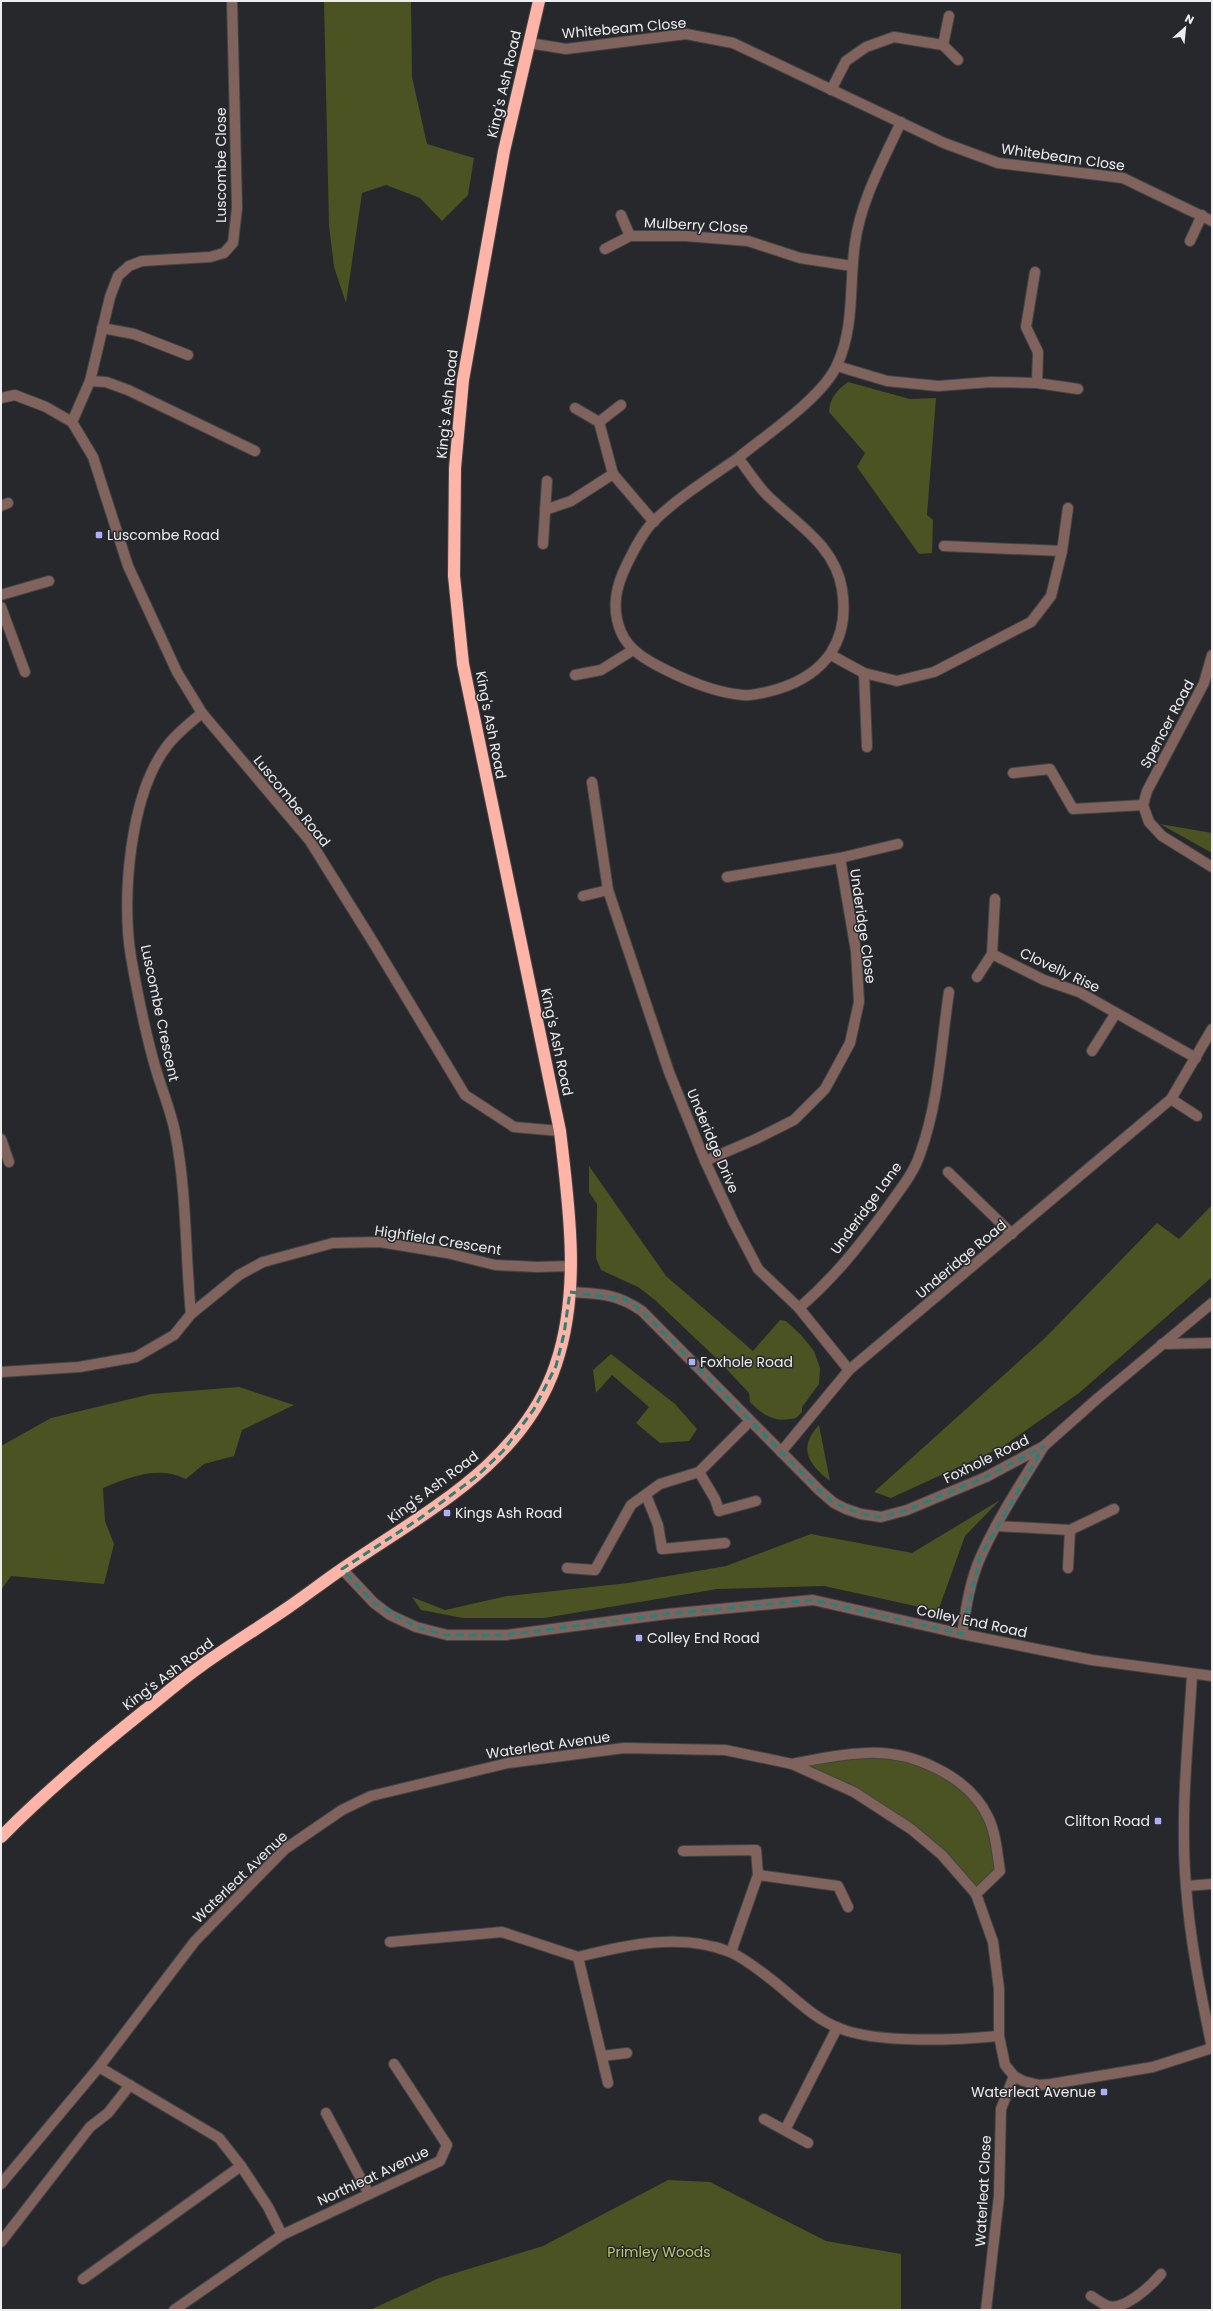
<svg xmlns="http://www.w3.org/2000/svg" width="1213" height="2311" viewBox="0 0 1213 2311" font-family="Poppins,sans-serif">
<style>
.green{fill:#4a5321}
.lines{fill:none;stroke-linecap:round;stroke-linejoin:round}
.minor-casing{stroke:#434446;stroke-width:12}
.highway-casing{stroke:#434446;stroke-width:14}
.minor{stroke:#81635e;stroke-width:10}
.highway{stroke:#feb4a7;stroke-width:12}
.marked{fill:none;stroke:#25827b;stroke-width:3;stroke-dasharray:8 5;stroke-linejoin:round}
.poi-dot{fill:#afaefa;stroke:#27282b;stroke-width:1.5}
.labels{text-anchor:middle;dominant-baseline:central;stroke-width:3;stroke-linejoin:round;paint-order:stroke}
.street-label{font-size:14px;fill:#ededef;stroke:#27282b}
.poi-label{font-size:14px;fill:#ededef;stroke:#27282b;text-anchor:start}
.park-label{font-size:14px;fill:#b8ca6e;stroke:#27282b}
</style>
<rect width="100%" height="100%" fill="#27282b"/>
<g class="green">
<path d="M 324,1 L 411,1 L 412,77 L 427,144 L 474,158 L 468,195 L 442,221 L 420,198 L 386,185 L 362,193 L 346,303 L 334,267 L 329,226 Z"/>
<path d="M 848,382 L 910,399 L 936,398 L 927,515 L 933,520 L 932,553 L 919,554 L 857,467 L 865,453 L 829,412 C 830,398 836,391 848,382 Z"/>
<path d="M 1160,824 L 1212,833 L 1212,853 Z"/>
<path d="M 589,1166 L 666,1276 L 753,1351 L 780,1320 L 786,1321 L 802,1336 L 814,1351 L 820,1368 L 819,1384 L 802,1407 L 802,1412 L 796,1418 C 775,1423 765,1417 750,1402 L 749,1393 L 717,1359 L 655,1300 L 638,1287 L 601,1270 L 596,1258 L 597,1204 L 589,1192 Z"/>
<path d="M 1212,1205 L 1212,1277 L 1079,1393 L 1002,1447 L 891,1498 L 874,1492 L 1046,1337 L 1157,1223 L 1179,1239 Z"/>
<path d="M 611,1354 L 675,1404 L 697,1429 L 689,1441 L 660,1443 L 636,1423 L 649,1407 L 612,1375 L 596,1393 L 593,1370 Z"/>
<path d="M 239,1387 L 294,1405 L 242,1430 L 234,1456 L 204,1464 L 186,1479 C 159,1465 129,1477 103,1488 L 105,1521 L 114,1544 L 104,1584 L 11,1576 L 1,1590 L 1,1446 L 51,1418 L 151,1394 Z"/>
<path d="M 819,1425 L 830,1481 C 809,1465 797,1448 819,1425 Z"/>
<path d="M 1000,1500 L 965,1536 L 938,1611 L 824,1586 L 717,1589 L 544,1618 L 463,1618 L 421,1610 L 412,1597 L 445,1610 L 507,1596 L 628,1583 L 726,1566 L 811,1534 L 912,1553 Z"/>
<path d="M 893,1754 L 952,1777 L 988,1817 L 1000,1871 L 976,1894 L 942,1855 L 854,1792 L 792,1764 Z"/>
<path d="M 668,2180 L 710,2182 L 826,2241 L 901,2254 L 901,2310 L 370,2310 L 439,2278 L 543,2246 Z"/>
</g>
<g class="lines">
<g class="minor-casing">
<g id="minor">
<path d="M 529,43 L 566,49 L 686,34 L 733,43 L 944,143 L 998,163 L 1123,178 L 1212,221"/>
<path d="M 943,45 L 949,16"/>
<path d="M 831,90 L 846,61 L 866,47 L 894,37 L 943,45 L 958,60"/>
<path d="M 621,215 L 630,236"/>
<path d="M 1190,241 L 1202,215"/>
<path d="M 605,249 L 630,236 L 686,236 L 748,241 L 800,258 L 852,266"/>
<path d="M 1035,272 L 1026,327 L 1038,352 L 1037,383"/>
<path d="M 102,328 L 134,334 L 188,355"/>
<path d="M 837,366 L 887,381 L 938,386 L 991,382 L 1037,383 L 1078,389"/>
<path d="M 90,381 L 106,382 L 128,390 L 255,451"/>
<path d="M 1,398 L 15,395 L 46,407 L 72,422"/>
<path d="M 575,408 L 599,422 L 613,474"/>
<path d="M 72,422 L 93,457 L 128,566 L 177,672 L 202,713 L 310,841 L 373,942 L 465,1095 L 514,1127 L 560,1131"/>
<path d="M 72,422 L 90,381 L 110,297 L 118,276 L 129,266 L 142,261 L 210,257 L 224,253 L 233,243 L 237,208 L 232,1"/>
<path d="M 599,422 L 621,405"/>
<path d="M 738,458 C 711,477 677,498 653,522 C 642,533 634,550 627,564 C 616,586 611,608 621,632 C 629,651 648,661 666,670 C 690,682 717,693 743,695 C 754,696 768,692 778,689 C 826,674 850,640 842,589 C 835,546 798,525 769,497 C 757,486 748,470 738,458 C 766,435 823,397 837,365 C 855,327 849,284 855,243 C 861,200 883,161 901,122"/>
<path d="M 1,506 L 8,503"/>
<path d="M 545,510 L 571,501 L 613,474 L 654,522"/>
<path d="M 543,544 L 547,481"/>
<path d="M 1062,551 L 1068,508"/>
<path d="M 1,595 L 49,581"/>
<path d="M 1,607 L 25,672"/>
<path d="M 831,655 L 864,673 L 897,681 L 934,672 L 1031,622 L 1051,596 L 1062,551 L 944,546"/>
<path d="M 864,673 L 867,747"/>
<path d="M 575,675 L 601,670 L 633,650"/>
<path d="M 1013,773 L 1050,769 L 1073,809 L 1143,805 L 1147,791 L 1204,683 L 1212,655"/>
<path d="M 592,782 L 608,890 L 669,1072 L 705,1161 L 733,1221 L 758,1269 L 799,1308 L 849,1370"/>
<path d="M 1143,805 L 1149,822 L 1162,836 L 1212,867"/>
<path d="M 840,858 L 898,844"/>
<path d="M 583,896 L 608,890"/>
<path d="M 992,954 L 995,899"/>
<path d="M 977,977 L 992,954 L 1044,980 L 1079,992 L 1196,1058"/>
<path d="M 1092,1051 L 1116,1013"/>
<path d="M 1171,1099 L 1197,1116"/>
<path d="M 1,1139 L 9,1162"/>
<path d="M 705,1161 L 756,1139 L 794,1120 L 825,1089 L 850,1043 L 859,1002 L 856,951 L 840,858 L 727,877"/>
<path d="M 948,1172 L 1012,1234"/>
<path d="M 570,1292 C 600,1294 616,1293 642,1311 L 820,1491 L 834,1503 L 846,1509 L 861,1514 L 881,1517 L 907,1510 L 986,1477 L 1044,1446 L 1098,1398 L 1212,1303"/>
<path d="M 799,1308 C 834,1278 860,1245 887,1208 C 899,1191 914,1173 920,1154 C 939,1102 941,1045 949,992"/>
<path d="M 191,1314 C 185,1253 187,1192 175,1132 C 170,1107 159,1083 153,1059 C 144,1026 137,991 131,957 C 121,898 130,794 167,746 C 177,733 190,723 202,713"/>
<path d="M 1162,1344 L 1212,1343"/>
<path d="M 1,1372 L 79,1367 L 136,1357 L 174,1335 L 191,1314 L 239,1275 L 263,1262 L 333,1243 L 380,1242 L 447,1253 L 495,1265 L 537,1267 L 570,1266"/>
<path d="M 781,1452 L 849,1370 L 1171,1099 L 1212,1029"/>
<path d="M 699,1472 L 715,1499 L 719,1511 L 756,1501"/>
<path d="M 646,1495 L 658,1525 L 662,1549 L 725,1543"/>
<path d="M 996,1526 L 1070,1530 L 1114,1509"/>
<path d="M 567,1568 L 595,1570 L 631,1505 L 660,1484 L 699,1472 L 750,1421"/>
<path d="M 1068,1568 L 1070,1530"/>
<path d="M 342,1569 L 374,1603 L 390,1615 L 416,1627 L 447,1635 L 506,1635 L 667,1614 L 813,1600 L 962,1634 L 1092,1660 L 1212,1676"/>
<path d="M 962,1634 C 966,1608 970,1580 981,1556 C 998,1518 1022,1482 1044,1446"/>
<path d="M 1192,1675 C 1188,1745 1180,1816 1186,1886 C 1190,1941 1201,1995 1212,2048"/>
<path d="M 792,1764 C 816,1759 842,1754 867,1753 C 912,1751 968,1775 988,1817 C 996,1833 997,1853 1000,1871 L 976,1894"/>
<path d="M 683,1851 L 756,1850 L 758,1875 L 731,1952"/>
<path d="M 758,1875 L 838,1886 L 848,1907"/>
<path d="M 1186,1886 L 1212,1884"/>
<path d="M 390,1942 L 502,1932 L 578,1957"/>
<path d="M 602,2056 L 627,2053"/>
<path d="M 99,2067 L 219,2138 L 241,2166 L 268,2207 L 282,2235"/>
<path d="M 608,2083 L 578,1957 C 626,1945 682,1932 730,1952 C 744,1958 756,1968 768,1977 C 791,1994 812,2018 839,2028 C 877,2044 957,2040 999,2036"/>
<path d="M 326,2113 L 369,2194"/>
<path d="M 764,2119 L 808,2143"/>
<path d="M 785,2130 L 837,2028"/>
<path d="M 1,2184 L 99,2067 L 195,1941 L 285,1849 L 342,1810 L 371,1796 L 508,1763 L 624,1748 L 725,1750 L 792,1764 L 854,1792 L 911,1829 L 942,1855 L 976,1894 L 993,1942 L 999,1989 L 999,2036 L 1005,2065 L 1014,2076 L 1023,2081 L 1039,2085 L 1051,2084 L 1153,2067 L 1212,2048"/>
<path d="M 1,2242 L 90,2127 L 108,2113 L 130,2085"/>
<path d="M 83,2279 L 241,2166"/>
<path d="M 1091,2296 C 1096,2299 1102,2304 1108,2306 C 1124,2311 1151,2286 1161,2274"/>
<path d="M 174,2310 L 282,2235 L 440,2161 L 447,2145 L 394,2064"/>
<path d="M 986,2310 L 999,2196 L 1001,2109 L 1014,2076"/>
</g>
</g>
<g class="highway-casing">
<path id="highway" d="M 1,1837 C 46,1791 94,1751 144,1711 C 163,1696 181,1680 201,1666 C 229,1646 258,1628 286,1609 C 305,1596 323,1582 342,1569 C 423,1513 523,1464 556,1364 C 581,1290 569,1207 560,1131 L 463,664 L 454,576 L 455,468 L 463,380 L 504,151 L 539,1"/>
</g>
<use href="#minor" class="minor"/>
<use href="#highway" class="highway"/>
</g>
<path class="marked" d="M 570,1292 L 625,1299 L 642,1311 L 820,1491 L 834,1503 L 861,1514 L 881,1517 L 907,1510 L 986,1477 L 1044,1446 L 980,1557 L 962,1634 L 813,1600 L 667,1614 L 506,1635 L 447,1635 L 416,1627 L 374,1603 L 342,1569 L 419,1519 L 477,1476 L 503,1451 L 534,1409 L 556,1366 L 564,1334 Z"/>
<g class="poi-dot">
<rect x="95" y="531" width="8" height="8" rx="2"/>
<rect x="688" y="1358" width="8" height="8" rx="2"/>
<rect x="443" y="1509" width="8" height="8" rx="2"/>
<rect x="635" y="1634" width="8" height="8" rx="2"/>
<rect x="1154" y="1817" width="8" height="8" rx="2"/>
<rect x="1100" y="2088" width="8" height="8" rx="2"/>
</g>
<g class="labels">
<g class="street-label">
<text transform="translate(624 28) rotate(-5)">Whitebeam Close</text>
<text transform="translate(504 84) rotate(-77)">King's Ash Road</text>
<text transform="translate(1063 157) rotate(8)">Whitebeam Close</text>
<text transform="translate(221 165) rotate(-90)">Luscombe Close</text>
<text transform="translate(696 225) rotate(3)">Mulberry Close</text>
<text transform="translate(447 404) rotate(-84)">King's Ash Road</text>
<text transform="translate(1167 724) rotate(-62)">Spencer Road</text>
<text transform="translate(491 725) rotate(79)">King's Ash Road</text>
<text transform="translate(292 801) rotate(51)">Luscombe Road</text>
<text transform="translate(863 926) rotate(82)">Underidge Close</text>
<text transform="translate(1060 970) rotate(25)">Clovelly Rise</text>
<text transform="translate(160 1013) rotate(78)">Luscombe Crescent</text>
<text transform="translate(557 1042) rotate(78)">King's Ash Road</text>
<text transform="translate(713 1141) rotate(67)">Underidge Drive</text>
<text transform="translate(866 1208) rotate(-54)">Underidge Lane</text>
<text transform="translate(438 1240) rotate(9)">Highfield Crescent</text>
<text transform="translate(961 1259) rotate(-40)">Underidge Road</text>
<text transform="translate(986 1459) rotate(-26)">Foxhole Road</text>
<text transform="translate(433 1487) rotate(-37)">King's Ash Road</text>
<text transform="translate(972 1621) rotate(12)">Colley End Road</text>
<text transform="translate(168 1674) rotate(-37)">King's Ash Road</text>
<text transform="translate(548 1745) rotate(-8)">Waterleat Avenue</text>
<text transform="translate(240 1877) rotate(-44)">Waterleat Avenue</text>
<text transform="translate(373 2176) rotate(-25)">Northleat Avenue</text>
<text transform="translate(983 2191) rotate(-87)">Waterleat Close</text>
</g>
<g class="poi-label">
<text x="107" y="535">Luscombe Road</text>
<text x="700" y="1362">Foxhole Road</text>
<text x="455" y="1513">Kings Ash Road</text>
<text x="647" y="1638">Colley End Road</text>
<text x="1150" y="1821" text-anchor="end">Clifton Road</text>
<text x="1096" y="2092" text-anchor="end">Waterleat Avenue</text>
</g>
<g class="park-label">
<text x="659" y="2252">Primley Woods</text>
</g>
</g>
<rect width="1213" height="2311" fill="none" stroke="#ededef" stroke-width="4"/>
<g transform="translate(1185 28) rotate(27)" stroke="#27282b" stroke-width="3" paint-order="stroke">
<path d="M0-3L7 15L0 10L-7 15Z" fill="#ededef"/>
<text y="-6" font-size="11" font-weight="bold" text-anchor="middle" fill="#ededef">N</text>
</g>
</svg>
